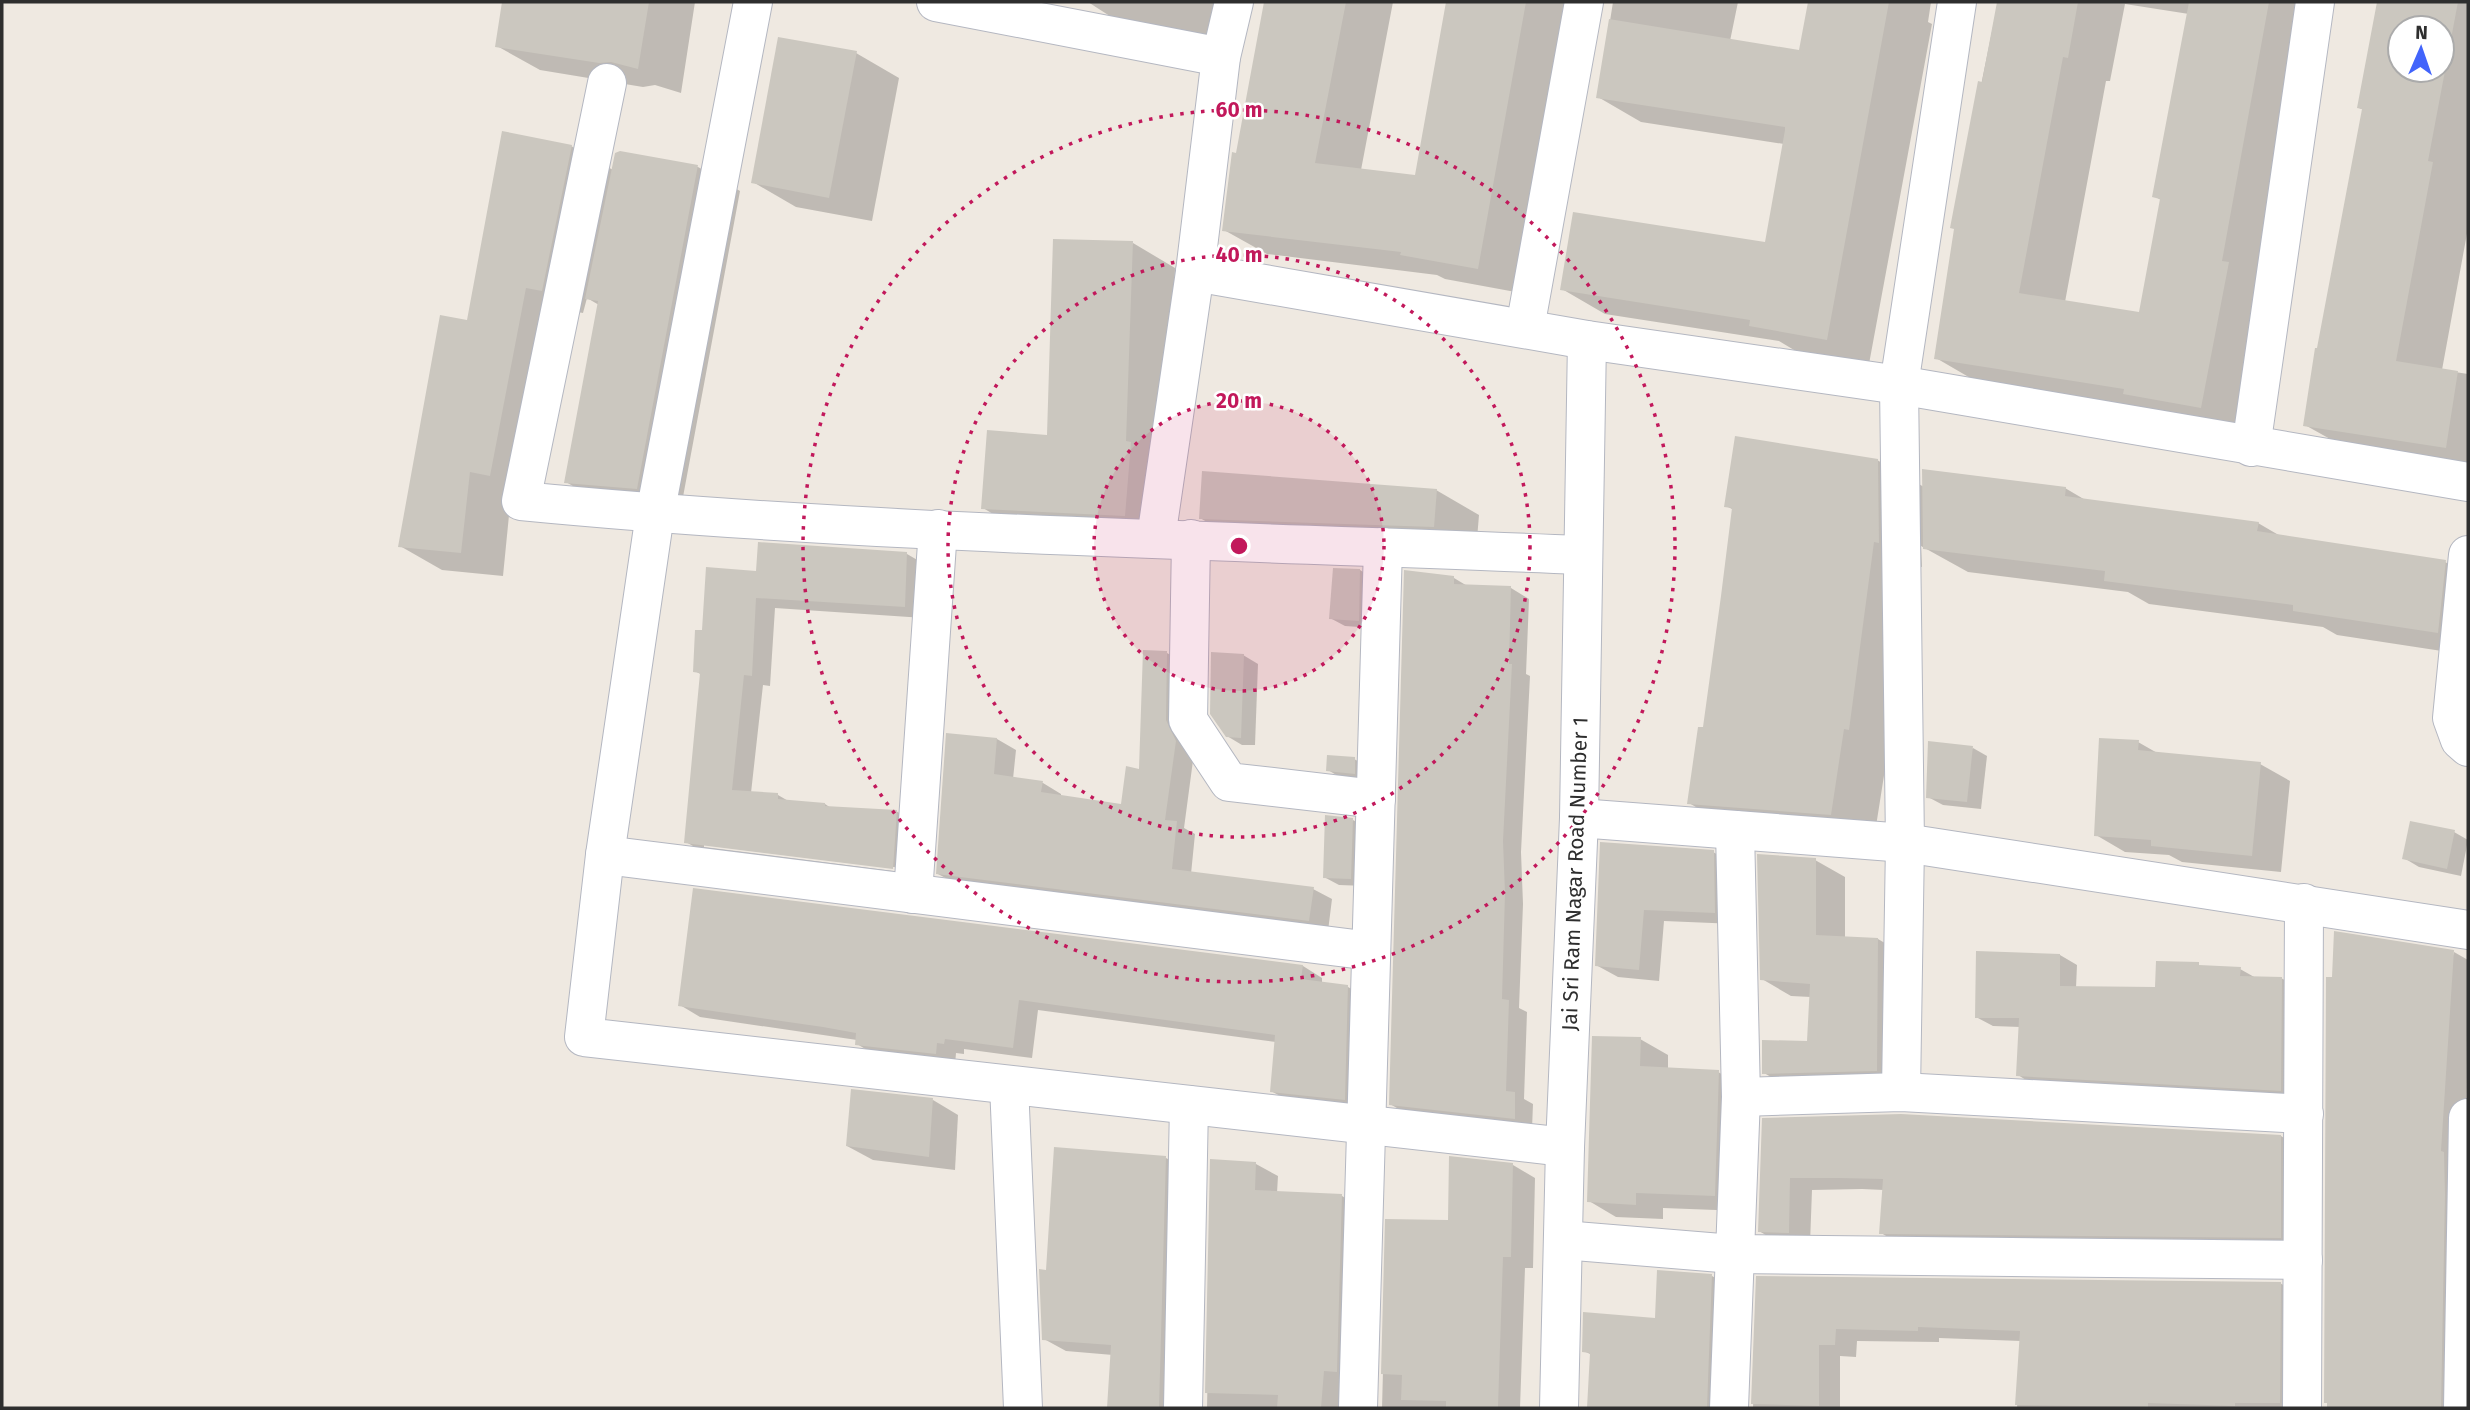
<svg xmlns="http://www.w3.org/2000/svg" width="2470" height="1410" viewBox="0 0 2470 1410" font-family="'Fira Sans',sans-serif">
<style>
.shadow{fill:#0003;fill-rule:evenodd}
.building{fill:#cbc7bf;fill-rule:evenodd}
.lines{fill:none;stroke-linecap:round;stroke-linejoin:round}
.street-casing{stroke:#b4b7c1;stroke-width:40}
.street{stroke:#fff;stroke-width:38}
.ring{fill:none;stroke:#c2185b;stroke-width:3.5;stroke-dasharray:3.5 7}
.labels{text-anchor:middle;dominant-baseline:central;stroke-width:5;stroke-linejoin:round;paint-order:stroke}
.street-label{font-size:21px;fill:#2e2e2e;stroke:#fff}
.centre{fill:#c2185b;stroke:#fff;stroke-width:3.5}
.ring-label{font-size:21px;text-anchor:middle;font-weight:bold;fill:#c2185b;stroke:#fff;stroke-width:5;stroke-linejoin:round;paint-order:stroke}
</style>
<rect width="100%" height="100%" fill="#efe9e1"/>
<g class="shadow">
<path d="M 504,2 L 695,2 L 681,93 L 655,85 L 643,87 L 540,70 L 497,46 Z"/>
<path d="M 1088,2 L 1214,2 L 1207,43 L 1130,29 Z"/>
<path d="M 1266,2 L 1393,2 L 1361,170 L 1417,177 L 1448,2 L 1573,2 L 1521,293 L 1445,279 L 1437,275 L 1267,254 L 1224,230 Z"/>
<path d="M 1613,2 L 1738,2 L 1730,41 L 1801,52 L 1810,2 L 1931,2 L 1928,22 L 1932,24 L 1869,364 L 1794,350 L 1779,341 L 1605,314 L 1562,289 L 1766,244 L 1784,144 L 1641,122 L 1598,97 Z"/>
<path d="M 1998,2 L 2315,2 L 2244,432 L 1979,383 L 1936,358 L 1956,229 L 1952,227 ZM 2125,4 L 2189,14 L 2154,196 L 2161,200 L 2140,314 L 2065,302 L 2106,81 L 2110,81 Z"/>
<path d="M 2379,2 L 2468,2 L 2468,228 L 2442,370 L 2468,374 L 2468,469 L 2348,449 L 2305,425 L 2364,110 L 2359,108 ZM 2400,28 L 2442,28 L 2442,70 L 2400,70 Z"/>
<path d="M 856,53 L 899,78 L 872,221 L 796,207 L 753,182 Z"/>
<path d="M 571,146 L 613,170 L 698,167 L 740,191 L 680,513 L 609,507 L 566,482 L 599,305 L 587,298 L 583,313 L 567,310 L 511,495 L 503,576 L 442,570 L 400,546 L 468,322 Z"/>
<path d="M 1133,243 L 1175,268 L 1168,540 L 1025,533 L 983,508 L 1049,437 Z"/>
<path d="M 1877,460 L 1924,487 L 2065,488 L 2087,501 L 2258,523 L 2282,537 L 2445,562 L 2468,575 L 2468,655 L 2337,635 L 2323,627 L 2149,604 L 2128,592 L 1968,572 L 1921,546 L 1922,567 L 1917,566 L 1874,839 L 1732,828 L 1689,803 L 1705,729 L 1734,510 L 1726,506 Z"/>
<path d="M 1436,490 L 1479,515 L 1476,551 L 1243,543 L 1200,518 Z"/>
<path d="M 907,554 L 926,565 L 924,618 L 775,608 L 770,686 L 763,685 L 751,793 L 778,795 L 790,802 L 825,804 L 831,808 L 896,811 L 916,823 L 912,879 L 705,853 L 686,842 L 702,675 L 695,671 L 703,632 L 758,573 ZM 704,844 L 902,868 L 901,872 L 704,847 Z"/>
<path d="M 1335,569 L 1360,570 L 1374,579 L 1373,628 L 1345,626 L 1330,618 Z"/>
<path d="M 1454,578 L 1469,587 L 1511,588 L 1529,599 L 1526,674 L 1530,676 L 1521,852 L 1523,904 L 1519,1008 L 1527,1012 L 1524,1099 L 1533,1104 L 1532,1129 L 1409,1115 L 1390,1104 Z"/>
<path d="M 1167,653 L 1186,664 L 1194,753 L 1184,828 L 1195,834 L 1191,874 L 1313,889 L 1332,899 L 1328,931 L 957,884 L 938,874 L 948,735 L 997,739 L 1016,750 L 1013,779 L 1043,783 L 1061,794 L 1061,797 L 1122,806 L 1141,771 Z"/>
<path d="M 1243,655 L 1258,664 L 1255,745 L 1242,745 L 1227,736 Z"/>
<path d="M 2138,742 L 2159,754 L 2260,764 L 2290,781 L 2281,872 L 2182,862 L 2169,855 L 2125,852 L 2096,835 Z"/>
<path d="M 1973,748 L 1987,756 L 1981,809 L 1943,805 L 1928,797 Z"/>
<path d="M 1354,759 L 1369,767 L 1369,782 L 1343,779 L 1328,770 Z"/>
<path d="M 1353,820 L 1367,828 L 1366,886 L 1339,885 L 1324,877 Z"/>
<path d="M 2454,832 L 2468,840 L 2461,876 L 2419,867 L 2404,858 Z"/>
<path d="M 1602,843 L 1713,852 L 1734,864 L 1736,924 L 1664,921 L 1659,981 L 1618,977 L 1596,965 Z"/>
<path d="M 1815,860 L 1845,877 L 1845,938 L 1878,939 L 1907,956 L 1906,1087 L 1794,1090 L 1764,1073 L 1809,1043 L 1811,997 L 1791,996 L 1762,979 Z"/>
<path d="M 2454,952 L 2468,960 L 2462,1408 L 2328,1408 Z"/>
<path d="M 2060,955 L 2077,965 L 2076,988 L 2157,989 L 2240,969 L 2256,978 L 2281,978 L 2298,988 L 2298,1099 L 2034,1085 L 2018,1075 L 2020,1027 L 1993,1026 L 1976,1017 Z"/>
<path d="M 1303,966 L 1322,978 L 1322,983 L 1348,987 L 1367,998 L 1364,1110 L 1291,1102 L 1271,1091 L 1276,1042 L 1038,1010 L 1032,1058 L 964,1049 L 964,1054 L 956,1053 L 955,1065 L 877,1056 L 857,1044 L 857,1040 L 700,1017 L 680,1005 Z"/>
<path d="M 1640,1039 L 1668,1055 L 1668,1069 L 1718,1072 L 1746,1088 L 1742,1211 L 1663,1208 L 1663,1219 L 1616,1217 L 1589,1201 Z"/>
<path d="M 933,1100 L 958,1115 L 955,1170 L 873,1160 L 847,1146 Z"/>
<path d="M 1764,1120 L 2281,1136 L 2302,1149 L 2302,1249 L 1902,1245 L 1881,1233 L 1884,1190 L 1862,1189 L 1812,1190 L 1810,1244 L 1781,1244 L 1759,1231 Z"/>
<path d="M 1166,1158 L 1188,1170 L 1183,1408 L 1110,1408 L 1113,1355 L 1066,1351 L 1044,1339 L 1048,1272 Z"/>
<path d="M 1212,1161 L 1256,1164 L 1278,1176 L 1277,1193 L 1342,1196 L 1364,1209 L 1358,1408 L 1207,1408 Z"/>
<path d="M 1513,1165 L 1535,1178 L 1533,1268 L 1525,1268 L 1520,1408 L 1382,1408 L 1387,1221 L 1450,1221 Z"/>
<path d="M 1712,1276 L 1733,1288 L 1728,1408 L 1589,1408 L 1592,1355 L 1584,1351 L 1657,1320 Z"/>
<path d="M 1758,1278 L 2280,1283 L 2301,1296 L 2301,1408 L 2017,1408 L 2021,1341 L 1939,1338 L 1939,1342 L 1857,1341 L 1856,1357 L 1840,1356 L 1840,1408 L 1753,1408 Z"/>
</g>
<g class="building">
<path d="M 502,2 L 649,2 L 638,69 L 611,62 L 599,63 L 495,47 Z"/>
<path d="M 1264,2 L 1346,2 L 1315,163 L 1415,175 L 1446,2 L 1526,2 L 1478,269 L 1400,255 L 1401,252 L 1222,231 L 1232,152 L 1236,153 Z"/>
<path d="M 1808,2 L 1889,2 L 1827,340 L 1749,326 L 1750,320 L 1560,290 L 1573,212 L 1765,242 L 1785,130 L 1785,127 L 1596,98 L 1609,19 L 1799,50 Z"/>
<path d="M 1997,2 L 2078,2 L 2068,58 L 2063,57 L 2019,293 L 2139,312 L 2160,199 L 2152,197 L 2189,2 L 2269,2 L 2222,261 L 2229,262 L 2201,408 L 2123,394 L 2124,389 L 1934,359 L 1954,229 L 1950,228 L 1978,81 L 1982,82 Z"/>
<path d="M 2377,2 L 2458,2 L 2428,161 L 2433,162 L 2396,361 L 2458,371 L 2446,448 L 2303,426 L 2315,348 L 2317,348 L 2362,109 L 2357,108 ZM 2400,28 L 2442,28 L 2442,70 L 2400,70 Z"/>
<path d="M 778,37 L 857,51 L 829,198 L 751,183 Z"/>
<path d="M 502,131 L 572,145 L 542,291 L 526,288 L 490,476 L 470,472 L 461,553 L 398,547 L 440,315 L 467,320 Z"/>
<path d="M 620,151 L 698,165 L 637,489 L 564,483 L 598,301 L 585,299 L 615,153 Z"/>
<path d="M 1053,239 L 1133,241 L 1126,441 L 1131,442 L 1125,516 L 981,509 L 987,430 L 1047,435 Z"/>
<path d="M 1735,436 L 1878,459 L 1879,543 L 1874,542 L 1849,730 L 1844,729 L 1831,815 L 1687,804 L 1698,727 L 1703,727 L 1721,596 L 1732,508 L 1724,507 Z"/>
<path d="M 1922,469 L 2066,487 L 2065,496 L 2259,522 L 2257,531 L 2446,560 L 2438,633 L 2293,611 L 2293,605 L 2104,581 L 2105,571 L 1923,549 Z"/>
<path d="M 1202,471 L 1437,489 L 1434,527 L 1199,519 Z"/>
<path d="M 758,542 L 907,552 L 905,607 L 756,598 L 752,676 L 744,675 L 732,790 L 778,793 L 778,799 L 825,803 L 825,806 L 897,810 L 893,869 L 684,843 L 700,673 L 693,672 L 695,630 L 702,630 L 706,567 L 756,571 Z"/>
<path d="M 1333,568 L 1360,569 L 1359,621 L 1329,619 Z"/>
<path d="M 1404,570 L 1454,576 L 1454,584 L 1511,586 L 1509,664 L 1512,664 L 1503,841 L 1505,893 L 1502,999 L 1509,1000 L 1506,1091 L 1515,1092 L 1515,1119 L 1389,1105 Z"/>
<path d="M 1143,650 L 1167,651 L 1166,720 L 1176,741 L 1165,820 L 1177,821 L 1172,869 L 1314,887 L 1309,921 L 936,874 L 946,733 L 997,738 L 994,774 L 1043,781 L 1041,792 L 1121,804 L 1126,766 L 1139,769 Z"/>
<path d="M 1211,652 L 1244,654 L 1241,738 L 1226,737 L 1210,714 Z"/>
<path d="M 2099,738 L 2139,740 L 2138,750 L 2261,762 L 2252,856 L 2151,846 L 2151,840 L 2094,836 Z"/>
<path d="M 1928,741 L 1973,746 L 1967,802 L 1926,798 Z"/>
<path d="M 1327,755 L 1355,757 L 1355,774 L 1326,771 Z"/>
<path d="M 1325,815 L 1353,818 L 1351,879 L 1323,878 Z"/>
<path d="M 2410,821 L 2455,830 L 2447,869 L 2402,859 Z"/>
<path d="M 1600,842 L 1714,850 L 1715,913 L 1644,910 L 1639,970 L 1595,966 Z"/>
<path d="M 1757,854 L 1816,858 L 1816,935 L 1878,938 L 1877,1071 L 1762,1074 L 1762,1040 L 1807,1041 L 1810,984 L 1760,980 Z"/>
<path d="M 693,888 L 1303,965 L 1301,979 L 1348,985 L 1345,1100 L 1270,1092 L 1275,1035 L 1019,1000 L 1013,1048 L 945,1039 L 944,1044 L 937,1043 L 936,1054 L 855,1045 L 856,1033 L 823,1027 L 678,1006 Z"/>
<path d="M 2334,931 L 2454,950 L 2441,1151 L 2444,1152 L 2445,1195 L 2441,1408 L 2327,1408 L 2327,1403 L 2324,1403 L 2326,977 L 2332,977 Z"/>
<path d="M 1976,951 L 2060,954 L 2060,986 L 2155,987 L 2156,961 L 2199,962 L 2199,965 L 2241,967 L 2240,976 L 2282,977 L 2281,1091 L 2016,1076 L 2019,1018 L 1975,1018 Z"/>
<path d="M 1592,1036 L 1641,1037 L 1640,1066 L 1719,1070 L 1715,1196 L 1636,1193 L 1636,1205 L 1587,1202 Z"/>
<path d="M 851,1089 L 933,1098 L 929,1157 L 846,1146 Z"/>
<path d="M 1901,1114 L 2281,1135 L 2281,1238 L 1879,1234 L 1883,1179 L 1839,1178 L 1790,1178 L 1789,1233 L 1758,1232 L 1762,1118 Z"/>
<path d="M 1054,1147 L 1166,1156 L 1159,1408 L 1107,1408 L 1111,1345 L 1042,1340 L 1039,1269 L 1046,1270 Z"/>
<path d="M 1449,1156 L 1513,1163 L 1511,1257 L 1503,1257 L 1498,1407 L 1446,1407 L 1446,1401 L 1401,1400 L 1402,1375 L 1381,1374 L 1385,1219 L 1448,1220 Z"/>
<path d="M 1210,1159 L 1256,1162 L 1255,1190 L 1342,1194 L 1337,1372 L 1324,1371 L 1321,1408 L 1277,1408 L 1278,1395 L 1205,1393 Z"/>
<path d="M 1657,1270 L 1712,1274 L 1707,1408 L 1587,1408 L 1590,1353 L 1582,1352 L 1583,1312 L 1655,1318 Z"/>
<path d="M 1756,1276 L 2281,1282 L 2280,1403 L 2235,1403 L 2235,1406 L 2148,1403 L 2148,1407 L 2015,1405 L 2020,1331 L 1918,1327 L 1918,1331 L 1836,1329 L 1835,1345 L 1819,1345 L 1819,1406 L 1751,1404 Z"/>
</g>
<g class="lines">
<g class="street-casing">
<g id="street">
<path d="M 753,2 L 655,514 L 605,855 L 584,1037 L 1565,1147"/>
<path d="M 936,2 L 1221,57"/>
<path d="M 607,83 L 521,501 C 873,535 1228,540 1581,555"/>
<path d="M 1195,272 L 1587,340 L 1899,385 L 2468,482"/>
<path d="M 1525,328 L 1584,2"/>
<path d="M 2251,447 L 2315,2"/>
<path d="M 1156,538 L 1195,272 L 1221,57 L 1234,2"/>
<path d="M 1191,539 L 1188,720 L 1229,782 L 1376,799"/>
<path d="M 2468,555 L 2452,718 L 2460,740 L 2468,747"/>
<path d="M 1579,818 L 1905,843 L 2468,930"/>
<path d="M 605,855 L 1371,951"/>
<path d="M 913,894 L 938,529"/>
<path d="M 1009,1085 L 1023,1408"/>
<path d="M 1901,1092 L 1905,843 L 1899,385 L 1957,2"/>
<path d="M 1741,1097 L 1901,1092 L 2304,1114"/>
<path d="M 1563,1240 L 1733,1254 L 2303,1260"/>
<path d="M 1183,1408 L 1189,1105"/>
<path d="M 1358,1408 L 1383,547"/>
<path d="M 1559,1408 L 1565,1147 L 1579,818 L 1587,340"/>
<path d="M 1729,1408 L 1741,1097 L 1735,830"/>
<path d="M 2302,1408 L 2304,903"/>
<path d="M 2463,1408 L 2468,1118"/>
</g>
</g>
<use href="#street" class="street"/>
</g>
<circle cx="1239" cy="546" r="145" fill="#c2185b" fill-opacity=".12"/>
<g class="ring">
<circle cx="1239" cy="546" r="145"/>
<circle cx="1239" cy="546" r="291"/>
<circle cx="1239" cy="546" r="436"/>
</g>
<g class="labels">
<g class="street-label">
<text transform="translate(1575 874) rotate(-88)">Jai Sri Ram Nagar Road Number 1</text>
</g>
</g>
<circle cx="1239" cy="546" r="10" class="centre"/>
<g class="ring-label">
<text x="1239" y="117">60 m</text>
<text x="1239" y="262">40 m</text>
<text x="1239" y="408">20 m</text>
</g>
<rect width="2470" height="1410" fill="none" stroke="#2e2e2e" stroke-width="7"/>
<g transform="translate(2421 49) rotate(2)"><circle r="33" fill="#ffffff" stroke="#ababab" stroke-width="2"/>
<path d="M0-5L12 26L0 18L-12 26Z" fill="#4264fb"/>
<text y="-10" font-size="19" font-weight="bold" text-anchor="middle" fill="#2e2e2e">N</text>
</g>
</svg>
